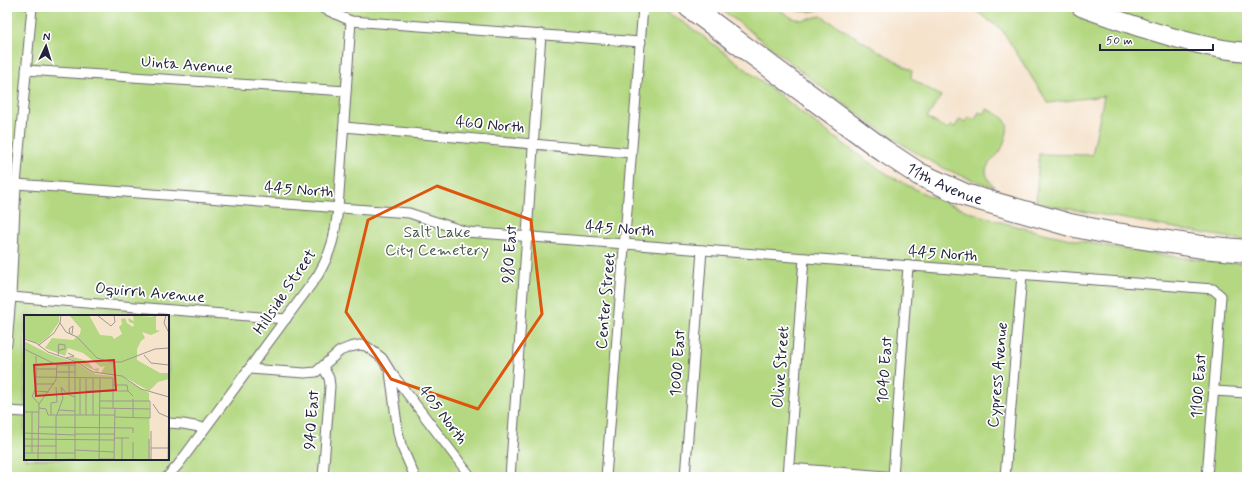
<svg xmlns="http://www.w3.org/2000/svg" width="1254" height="484" viewBox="0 0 1254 484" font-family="Mynerve,sans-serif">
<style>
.green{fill:#b4d881;stroke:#6b7d5e;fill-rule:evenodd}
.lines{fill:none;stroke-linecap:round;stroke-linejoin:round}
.lane-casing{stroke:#6c666e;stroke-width:11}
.street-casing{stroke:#6c666e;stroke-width:20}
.secondary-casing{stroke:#6c666e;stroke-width:24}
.lane{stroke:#fff;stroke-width:9}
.street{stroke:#fff;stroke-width:18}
.secondary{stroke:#fff;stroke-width:22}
.marked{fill:none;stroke:#de560e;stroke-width:3;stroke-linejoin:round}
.labels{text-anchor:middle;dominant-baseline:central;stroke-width:3.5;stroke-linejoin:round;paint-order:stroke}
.street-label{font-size:16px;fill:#22223b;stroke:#fff}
.park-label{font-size:16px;fill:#4e5950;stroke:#fff}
.inset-road{fill:none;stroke:#a19692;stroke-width:1}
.view{fill:#d62828;fill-opacity:0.15;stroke:#d62828;stroke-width:2}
.inset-edge{fill:none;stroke:#22223b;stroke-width:2}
</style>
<rect width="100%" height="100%" fill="#fff"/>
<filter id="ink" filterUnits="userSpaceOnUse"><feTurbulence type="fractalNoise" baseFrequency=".025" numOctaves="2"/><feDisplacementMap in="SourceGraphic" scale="8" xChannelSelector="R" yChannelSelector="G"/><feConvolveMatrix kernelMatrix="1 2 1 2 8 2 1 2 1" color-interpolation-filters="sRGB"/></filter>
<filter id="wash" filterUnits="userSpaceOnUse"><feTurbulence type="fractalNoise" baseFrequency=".012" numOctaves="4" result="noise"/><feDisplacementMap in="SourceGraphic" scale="16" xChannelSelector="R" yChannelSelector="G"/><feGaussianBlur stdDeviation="0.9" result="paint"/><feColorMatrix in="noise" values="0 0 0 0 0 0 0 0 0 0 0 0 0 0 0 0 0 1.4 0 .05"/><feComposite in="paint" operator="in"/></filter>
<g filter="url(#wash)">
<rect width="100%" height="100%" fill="#f5e3cc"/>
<g class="green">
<path d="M 7,7 L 657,7 C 686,22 712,43 738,63 C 781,96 823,130 867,161 C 941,212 1032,233 1119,248 C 1162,255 1204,262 1247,263 L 1247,477 L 7,477 ZM 25,316 L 168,316 L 168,459 L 25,459 Z"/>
<path d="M 718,7 L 775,7 L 792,18 L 803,20 L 821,16 L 912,71 L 911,77 L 912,79 L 941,96 L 927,118 L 947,129 L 951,125 L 955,127 L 960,119 L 965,122 L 969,117 L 975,120 L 979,112 L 984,114 L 987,109 C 1003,116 1012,121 1005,139 C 1004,143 1002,149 999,153 C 995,158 987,163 986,171 C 986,177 991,183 994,187 C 978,182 962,176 946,169 C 928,161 910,149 893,138 C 832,99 777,50 718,7 Z"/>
<path d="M 789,7 L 824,7 C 813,13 800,13 789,7 Z"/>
<path d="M 971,7 L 1247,7 L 1247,241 L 1036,203 L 1039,154 L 1092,155 L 1104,96 L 1048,103 L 1002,30 Z"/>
</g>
</g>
<g filter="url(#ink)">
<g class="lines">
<g class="lane-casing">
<g id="lane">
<path d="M 320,7 L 351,21 L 641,42"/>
<path d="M 26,70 L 346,91"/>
<path d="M 344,127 L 632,153"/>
<path d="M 16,184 L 409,213 L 467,232 L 1213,289 L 1221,296 L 1207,477"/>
<path d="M 11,297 L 286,319"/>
<path d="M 7,343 L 11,297 L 16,184 L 32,7"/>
<path d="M 323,367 L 329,378 L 330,386 L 323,477"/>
<path d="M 249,369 L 305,373 L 316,372 L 340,351 L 350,347 L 360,345 L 366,346 L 382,358 L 390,371 L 471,477"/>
<path d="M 390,372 L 398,432 L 401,445 L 415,477"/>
<path d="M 1214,391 L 1247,393"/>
<path d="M 7,411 L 25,412"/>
<path d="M 168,423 L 183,424 L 205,428"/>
<path d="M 789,468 L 897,477"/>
<path d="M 167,477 L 178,465 L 318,275 C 332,251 335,235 338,208 L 351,21"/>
<path d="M 510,477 L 541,34"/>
<path d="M 606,477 L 643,7"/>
<path d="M 685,477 L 702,250"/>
<path d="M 788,477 L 804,258"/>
<path d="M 893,477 L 908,266"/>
<path d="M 1005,477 L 1022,275"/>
</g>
</g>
<g class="street-casing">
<path id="street" d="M 1081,7 C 1101,15 1122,21 1142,28 C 1177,39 1211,49 1247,52"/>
</g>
<g class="secondary-casing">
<g id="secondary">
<path id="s1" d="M 690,7 L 884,151 L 919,174 L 965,195 L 1070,225 L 1110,233 L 1202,247 L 1247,251"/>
</g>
</g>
<use href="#lane" class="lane"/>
<use href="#street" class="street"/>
<use href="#secondary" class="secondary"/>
</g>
</g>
<path class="marked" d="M 437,186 L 531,220 L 542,314 L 478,409 L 391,379 L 346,312 L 368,220 Z"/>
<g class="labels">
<g class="street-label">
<text transform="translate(187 65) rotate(4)">Uinta Avenue</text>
<text transform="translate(490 125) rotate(5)">460 North</text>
<text stroke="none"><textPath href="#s1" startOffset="311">11th Avenue</textPath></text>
<text transform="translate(299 190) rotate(4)">445 North</text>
<text transform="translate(620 229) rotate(4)">445 North</text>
<text transform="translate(510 254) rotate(-86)">980 East</text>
<text transform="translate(943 254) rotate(4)">445 North</text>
<text transform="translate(285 292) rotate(-56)">Hillside Street</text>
<text transform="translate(150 293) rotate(5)">Oquirrh Avenue</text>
<text transform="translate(606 301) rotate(-85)">Center Street</text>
<text transform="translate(678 363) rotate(-86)">1000 East</text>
<text transform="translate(781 367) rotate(-86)">Olive Street</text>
<text transform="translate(885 370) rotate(-86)">1040 East</text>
<text transform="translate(998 375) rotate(-85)">Cypress Avenue</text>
<text transform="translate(1199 386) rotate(-86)">1100 East</text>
<text transform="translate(443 415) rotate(53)">405 North</text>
<text transform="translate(312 420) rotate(-86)">940 East</text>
</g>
<g class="park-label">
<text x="437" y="232">Salt Lake<tspan x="437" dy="18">City Cemetery</tspan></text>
</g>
</g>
<g transform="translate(24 315)">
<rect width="145" height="145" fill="#f5e3cc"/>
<path d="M 0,0 L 35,0 L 35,7 L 25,21 L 15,29 L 0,23 ZM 45,0 L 65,0 L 76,20 L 88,21 L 90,24 L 98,19 L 95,12 L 98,9 L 97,4 L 101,3 L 103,8 L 109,12 L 110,9 L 105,7 L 104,3 L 110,6 L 109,0 L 128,2 L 132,0 L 132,15 L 136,16 L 127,20 L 118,17 L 121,23 L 117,26 L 113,34 L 113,45 L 136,58 L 145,58 L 145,64 L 134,67 L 125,76 L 104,64 L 77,58 L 81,51 L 77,52 L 59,38 L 44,33 L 41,41 L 21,33 L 28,23 L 49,25 L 56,19 L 57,14 ZM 0,26 L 25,39 L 53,48 L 71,59 L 98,62 L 125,78 L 126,145 L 0,145 L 0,44 L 8,44 L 0,44 ZM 50,42 L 63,46 L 70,54 L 75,53 L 74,57 L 45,43 Z" fill="#b4d881"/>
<path class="inset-road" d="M 73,0 L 87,11 L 91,7 L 90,0M 142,0 L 140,8 L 145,18M 36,8 L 42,17 L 53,22 L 73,43 L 86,47 L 97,47 L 131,34 L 145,33M 46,19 L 45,14 L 49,11 L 48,19M 0,24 L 12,28 L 24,37 L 53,47 L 69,57 L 98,61 L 117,74 L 145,82M 15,30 L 30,18 L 36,8 L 37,0M 0,34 L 33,50 L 51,50M 34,36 L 35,29 L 41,30 L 41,34 L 35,35 L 34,40M 120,40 L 127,48 L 145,50M 12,41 L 12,73 L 8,81 L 15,89M 42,43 L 50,41 L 44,38M 12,54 L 33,54M 33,57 L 51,57M 12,62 L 89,63 L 89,93M 12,69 L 30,69M 89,70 L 103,70 L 104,76M 38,73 L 43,79 L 51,82M 11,76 L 25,77M 62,76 L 104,76 L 109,81M 45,80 L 45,50M 76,86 L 126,86 L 126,103 L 91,102M 15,89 L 32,65 L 33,50M 129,89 L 135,98 L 144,102M 15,93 L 22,94 L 24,100 L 91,100M 76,93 L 126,94M 35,95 L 51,96M 0,97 L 15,97M 27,100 L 27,88 L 33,87 L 32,72M 56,100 L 56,63M 62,100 L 62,63M 69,100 L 69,63M 109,102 L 109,84M 15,112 L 109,113 L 109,118M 127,116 L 127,145M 0,118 L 51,120M 51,119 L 90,119M 90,123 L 105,123M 98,123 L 98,145M 0,124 L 90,125M 109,127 L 109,145M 0,131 L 15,131M 15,131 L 32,131M 127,133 L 144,133M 51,135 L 90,137M 0,138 L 51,138M 8,138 L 8,97M 75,144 L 90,144 L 91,93M 14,145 L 15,89M 14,145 L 51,144M 32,145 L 32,102 L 39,83 L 37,72M 51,145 L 51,46M 75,145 L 76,63M 125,145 L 125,124M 144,145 L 145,72"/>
<path class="view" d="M 90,45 L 92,75 L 12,81 L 10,50 Z"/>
<rect width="145" height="145" class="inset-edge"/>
</g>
<rect width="1254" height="484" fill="none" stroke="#fff" stroke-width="24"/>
<g transform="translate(46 46) rotate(4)" stroke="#ffffff" stroke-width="3" paint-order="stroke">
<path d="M0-3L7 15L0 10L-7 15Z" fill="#22223b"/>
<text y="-6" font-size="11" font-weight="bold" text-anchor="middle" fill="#22223b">N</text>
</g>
<path d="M1100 44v6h113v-6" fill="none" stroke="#22223b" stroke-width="2"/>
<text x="1106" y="44" font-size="12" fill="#22223b" stroke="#ffffff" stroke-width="3" paint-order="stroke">50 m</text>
</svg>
